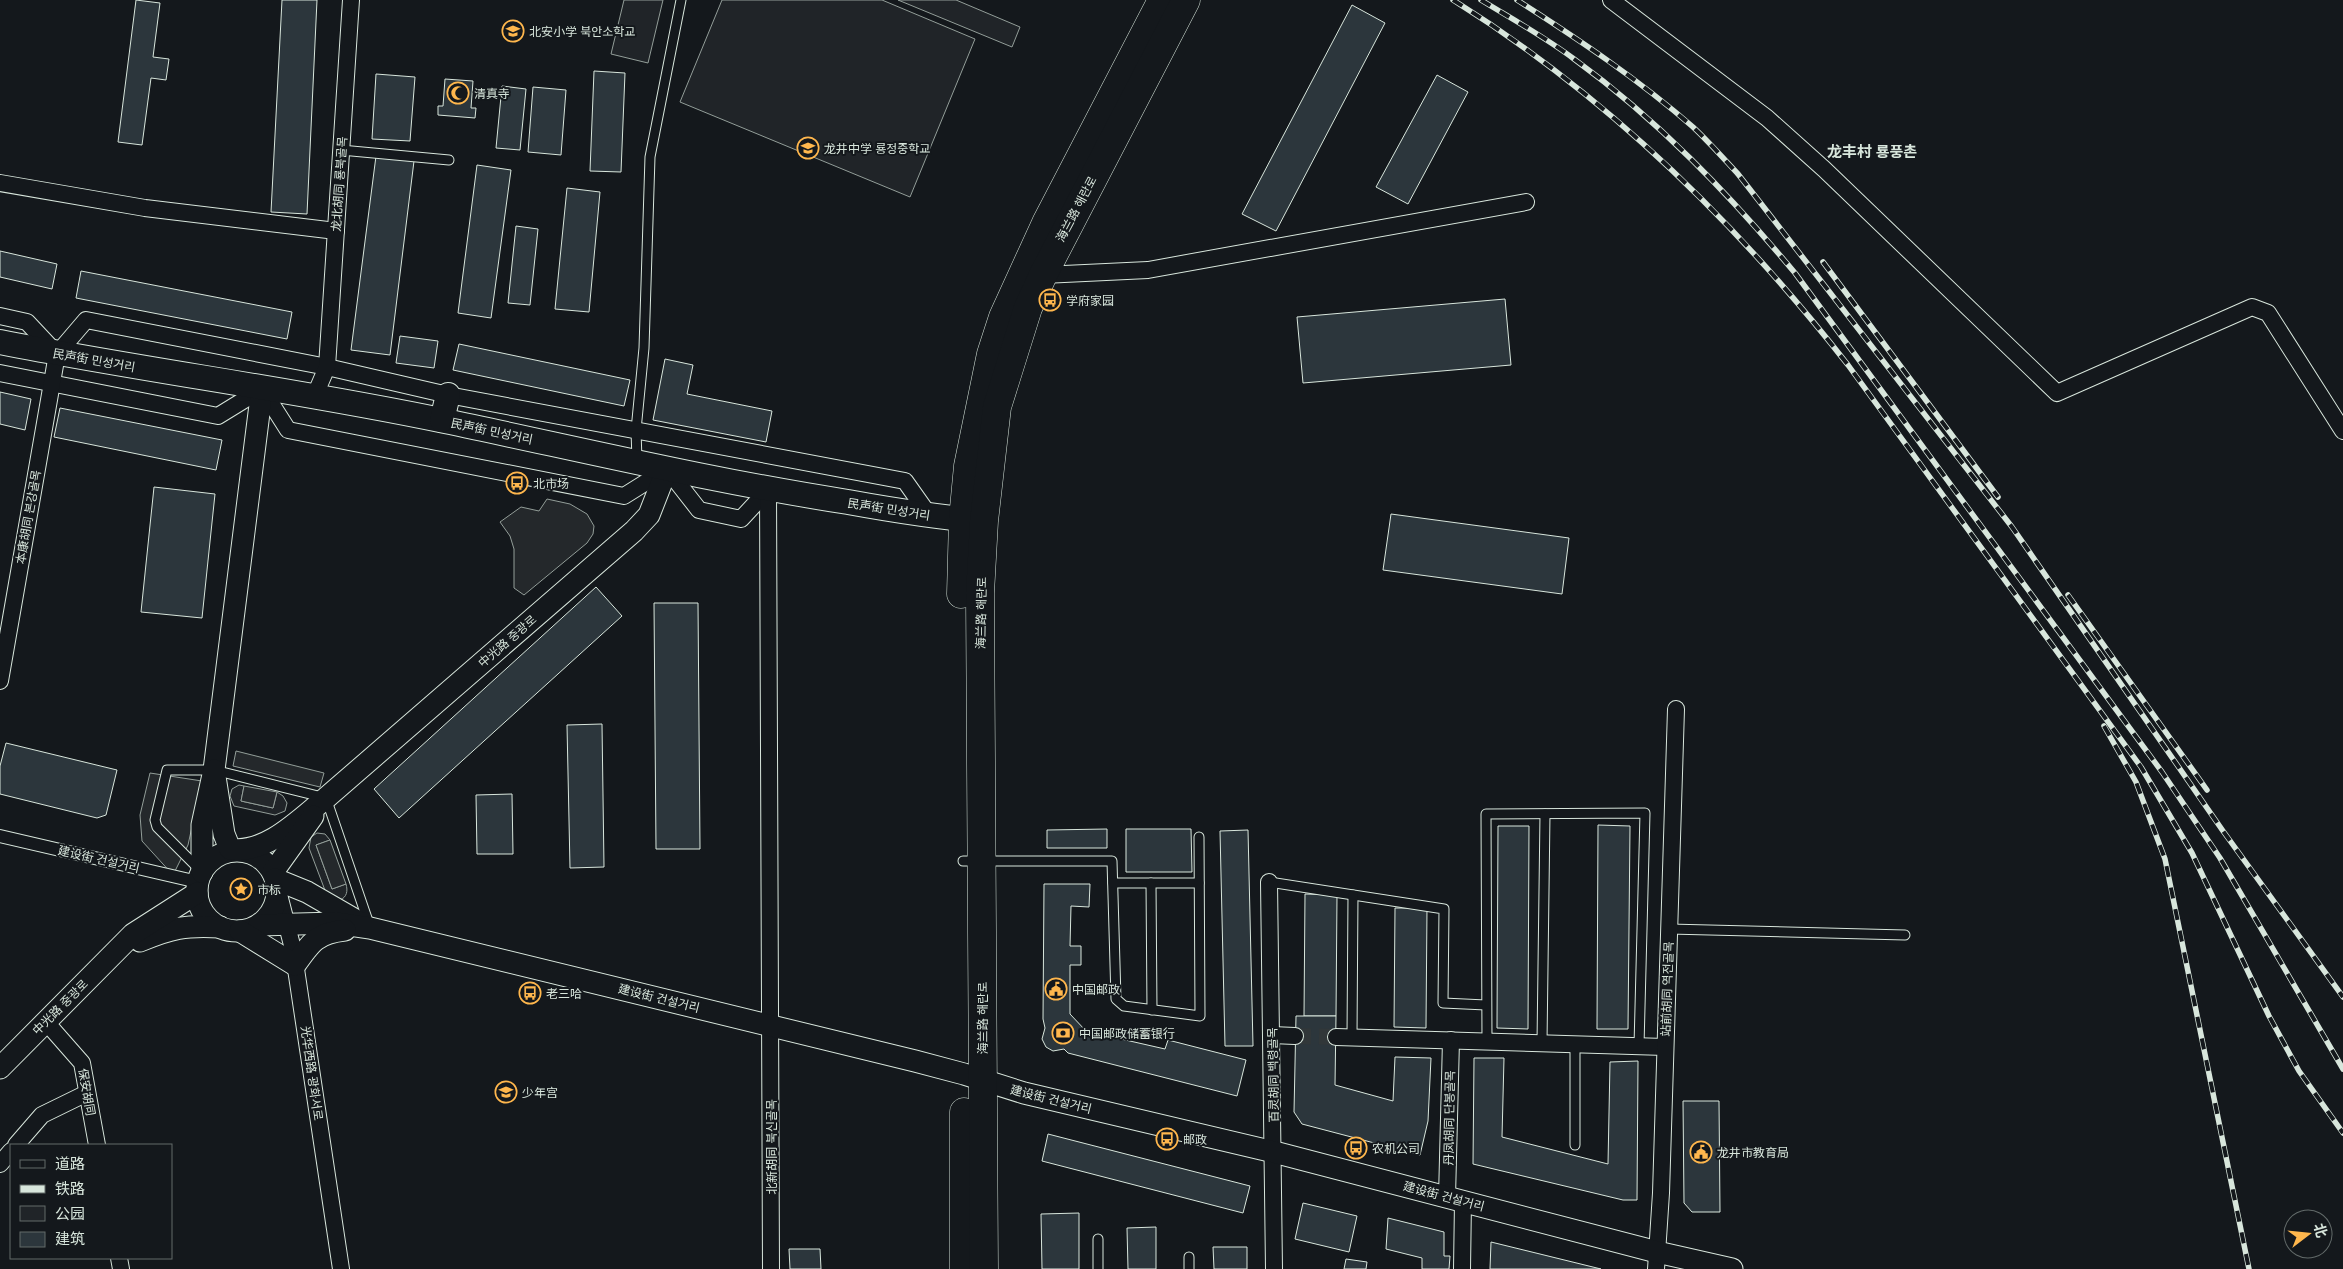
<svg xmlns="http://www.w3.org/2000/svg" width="2343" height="1269" viewBox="0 0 2343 1269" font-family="'PT Sans','Noto Sans SC','Noto Sans KR',sans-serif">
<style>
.green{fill:#202428;stroke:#939e99}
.parking{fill:#24282b;stroke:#939e99}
.building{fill:#2c363c;stroke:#d8e6dc}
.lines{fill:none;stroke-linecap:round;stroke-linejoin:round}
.minor-tunnel{stroke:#313739;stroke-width:16;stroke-dasharray:16 8;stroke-linecap:butt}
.service-casing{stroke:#d8e6dc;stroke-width:11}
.pedestrian-casing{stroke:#d8e6dc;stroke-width:14}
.minor-casing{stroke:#d8e6dc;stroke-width:18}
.tertiary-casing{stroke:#d8e6dc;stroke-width:23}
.secondary-casing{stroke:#d8e6dc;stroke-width:26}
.trunk-casing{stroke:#d8e6dc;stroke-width:29}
.service{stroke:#14181c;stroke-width:9}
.pedestrian{stroke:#14181c;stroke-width:12}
.minor{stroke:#14181c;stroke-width:16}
.tertiary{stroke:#14181c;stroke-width:21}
.secondary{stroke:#14181c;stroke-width:24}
.trunk{stroke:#14181c;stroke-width:28}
.rail-casing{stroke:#d8e6dc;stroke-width:5.5}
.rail{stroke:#14181c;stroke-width:4;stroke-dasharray:11;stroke-linecap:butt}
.labels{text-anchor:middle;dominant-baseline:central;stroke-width:4;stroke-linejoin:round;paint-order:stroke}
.poi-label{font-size:12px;fill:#d8e6dc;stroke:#14181c;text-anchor:start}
.street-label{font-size:12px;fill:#d8e6dc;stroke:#14181c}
.quarter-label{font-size:15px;font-weight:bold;fill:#d8e6dc;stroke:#14181c}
</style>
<rect width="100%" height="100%" fill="#14181c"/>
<g class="green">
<path d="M 624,0 L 663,0 L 648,63 L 611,54 Z"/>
<path d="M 722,0 L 882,0 L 975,39 L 910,197 L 680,102 Z"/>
<path d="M 898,0 L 956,0 L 1020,27 L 1012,47 Z"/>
<path d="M 239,785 L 244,786 L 241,801 L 273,808 L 277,792 L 283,796 L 287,803 L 285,811 L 275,815 L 234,806 L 230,796 L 232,789 Z"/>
<path d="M 317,833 L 325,834 L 330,840 L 316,845 L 332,889 L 346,884 C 348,891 347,897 340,900 L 326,893 L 309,848 L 311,837 Z"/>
</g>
<g class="parking">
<path d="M 547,499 L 570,504 L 587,514 L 594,526 L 593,534 L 587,543 L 524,595 L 514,588 L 514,549 L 510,536 L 500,522 L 521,507 L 539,511 Z"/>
<path d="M 236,751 L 324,773 L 320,787 L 233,766 Z"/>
<path d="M 150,773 L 202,781 L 188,845 L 173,875 L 142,841 L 140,815 Z"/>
<path d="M 244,786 L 277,792 L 273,808 L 241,801 Z"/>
<path d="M 330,840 L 346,884 L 332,889 L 316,845 Z"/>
</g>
<g class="building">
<path d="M 136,0 L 160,3 L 153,57 L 169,59 L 166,80 L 151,78 L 142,145 L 118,142 Z"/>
<path d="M 282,0 L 317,0 L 307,214 L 271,212 Z"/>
<path d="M 1352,5 L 1385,23 L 1276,231 L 1242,214 Z"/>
<path d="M 594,71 L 625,73 L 621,172 L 590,171 Z"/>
<path d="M 376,74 L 415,77 L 410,141 L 372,139 Z"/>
<path d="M 1437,75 L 1468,92 L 1408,204 L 1376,187 Z"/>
<path d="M 445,79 L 473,81 L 471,108 L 476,108 L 475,118 L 438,115 L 438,106 L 443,106 Z"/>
<path d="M 502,86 L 526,89 L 520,150 L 496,148 Z"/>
<path d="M 533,87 L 566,90 L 561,155 L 528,152 Z"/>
<path d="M 376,156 L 414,161 L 390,355 L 351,350 Z"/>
<path d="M 477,165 L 511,170 L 491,318 L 458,313 Z"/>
<path d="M 567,188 L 600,192 L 589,312 L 555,309 Z"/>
<path d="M 516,226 L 538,229 L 530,305 L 508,303 Z"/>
<path d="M 0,251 L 57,264 L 52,289 L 0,277 Z"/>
<path d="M 81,271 L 292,312 L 287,339 L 76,298 Z"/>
<path d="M 1505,299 L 1511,365 L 1303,383 L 1297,317 Z"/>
<path d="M 400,336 L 438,341 L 434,368 L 396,363 Z"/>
<path d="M 459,344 L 630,380 L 624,406 L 453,370 Z"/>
<path d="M 665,359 L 693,365 L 687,394 L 772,411 L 766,442 L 653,420 Z"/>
<path d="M 0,392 L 31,399 L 25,430 L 0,424 Z"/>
<path d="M 60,408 L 222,440 L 216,470 L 54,437 Z"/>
<path d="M 154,487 L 215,494 L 202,618 L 141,612 Z"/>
<path d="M 1391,514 L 1569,538 L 1562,594 L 1383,570 Z"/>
<path d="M 596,587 L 622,616 L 399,818 L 374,789 Z"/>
<path d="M 654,603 L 698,603 L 700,849 L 656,849 Z"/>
<path d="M 602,724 L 604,867 L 570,868 L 567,725 Z"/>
<path d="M 6,743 L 117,770 L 106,815 L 97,818 L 0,794 L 0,766 Z"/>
<path d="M 512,794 L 513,854 L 477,854 L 476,795 Z"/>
<path d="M 1598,825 L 1630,826 L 1628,1029 L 1597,1029 Z"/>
<path d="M 1498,826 L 1529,826 L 1528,1029 L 1497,1028 Z"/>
<path d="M 1107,829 L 1107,848 L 1047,848 L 1047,830 Z"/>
<path d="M 1126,829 L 1191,829 L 1192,872 L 1126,872 Z"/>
<path d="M 1248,830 L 1253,1046 L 1225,1046 L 1220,831 Z"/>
<path d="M 1044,884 L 1090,884 L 1089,907 L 1071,906 L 1070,946 L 1081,946 L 1081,965 L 1070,965 L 1070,1014 L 1086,1031 L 1165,1049 L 1168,1040 L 1246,1060 L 1237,1096 L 1068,1053 L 1064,1049 L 1053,1051 L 1046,1047 L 1042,1039 L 1045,1028 L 1043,1019 Z"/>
<path d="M 1305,894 L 1337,895 L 1336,1016 L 1304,1016 Z"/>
<path d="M 1395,908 L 1427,908 L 1426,1028 L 1394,1027 Z"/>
<path d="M 1296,1016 L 1336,1016 L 1335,1085 L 1393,1101 L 1395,1057 L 1431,1058 L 1428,1121 L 1420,1155 L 1302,1124 L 1294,1112 Z"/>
<path d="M 1474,1058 L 1504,1058 L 1502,1137 L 1608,1164 L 1610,1062 L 1638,1061 L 1637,1200 L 1623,1200 L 1473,1164 Z"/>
<path d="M 1683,1101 L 1719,1101 L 1720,1212 L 1692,1212 L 1684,1203 Z"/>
<path d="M 1048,1134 L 1250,1186 L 1243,1213 L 1042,1161 Z"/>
<path d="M 1303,1203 L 1357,1216 L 1349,1252 L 1295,1239 Z"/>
<path d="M 1079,1213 L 1079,1269 L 1042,1269 L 1041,1214 Z"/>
<path d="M 1388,1218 L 1444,1232 L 1444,1256 L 1450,1256 L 1449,1269 L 1422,1269 L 1422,1258 L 1386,1249 Z"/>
<path d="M 1156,1227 L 1156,1269 L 1128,1269 L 1127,1228 Z"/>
<path d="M 1491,1242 L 1601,1269 L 1490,1269 Z"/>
<path d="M 1213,1247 L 1247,1247 L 1247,1269 L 1214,1269 Z"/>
<path d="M 789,1249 L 820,1249 L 821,1269 L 790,1269 Z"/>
<path d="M 1346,1259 L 1367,1262 L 1366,1269 L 1344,1269 Z"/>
</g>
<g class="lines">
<path class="minor-tunnel" d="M 1295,1036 L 1336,1037"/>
<g class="service-casing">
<g id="service">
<path d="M 341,150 L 449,160"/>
<path d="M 637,461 L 636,430 L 644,348 L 650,157 L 681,0"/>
<path d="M 963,861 L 1112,861 L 1116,999 L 1124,1006 L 1200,1016 L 1199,837"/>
<path d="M 198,868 L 157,827 L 155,820 L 167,770 L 214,770 L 326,798 L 369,924"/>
<path d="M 1269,882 L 1444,909 L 1443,1003 L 1486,1005"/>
<path d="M 1113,883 L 1199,883"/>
<path d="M 1151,883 L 1152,1010"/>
<path d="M 1669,929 L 1905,935"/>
<path d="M 1352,1037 L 1353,895"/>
<path d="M 1487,1041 L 1486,814 L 1645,813 L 1639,1046"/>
<path d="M 1542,1043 L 1545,814"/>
<path d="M 1575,1145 L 1575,1044"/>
<path d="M 1098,1239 L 1098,1269"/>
<path d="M 1189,1257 L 1189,1269"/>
</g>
</g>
<g class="pedestrian-casing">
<path id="pedestrian" d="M 0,836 L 198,882"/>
</g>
<g class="minor-casing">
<g id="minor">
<path d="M 1611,0 L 1767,118 L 1824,169 L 2057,393 L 2252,307 L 2268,313 L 2343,431"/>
<path d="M 0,183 L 145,208 L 336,231"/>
<path d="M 1043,275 L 1148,270 L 1526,202"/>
<path d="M 0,316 L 27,322 L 57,354"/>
<path d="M 57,354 L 86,320 L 327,367 L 448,395 L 905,481 L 929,515"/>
<path d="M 0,373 L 218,416 L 262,389 L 288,430 L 624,496 L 667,469 L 699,510 L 741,519 L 768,490"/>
<path d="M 315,395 L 327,367 L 351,0"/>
<path d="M 768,490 L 771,1269"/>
<path d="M 0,681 L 57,354"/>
<path d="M 275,879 L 293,949 L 341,1269"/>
<path d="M 1269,882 L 1274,1269"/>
<path d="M 46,1022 L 82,1063 L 97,1145"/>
<path d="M 1272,1035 L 1295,1036"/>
<path d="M 1336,1037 L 1665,1047"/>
<path d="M 16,1145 L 42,1115 L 87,1093"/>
<path d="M 0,1164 L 11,1151"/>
<path d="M 1447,1197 L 1451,1040"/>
<path d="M 119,1258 L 121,1269"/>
<path d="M 1462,1269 L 1463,1201"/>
<path d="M 1656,1269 L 1661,1193 L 1676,709"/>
</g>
</g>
<g class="tertiary-casing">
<g id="tertiary">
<path d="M 214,770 L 262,389"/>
<circle cx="237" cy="891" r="40"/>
<path d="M 202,872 L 202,825 L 214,770 L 224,834 L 230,849 C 266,855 301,818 326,798 L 634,531 L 649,515 L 667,469"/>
<path d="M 273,872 L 313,816"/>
<path d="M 275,879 L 307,892 L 359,922"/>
<path d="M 259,925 L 336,923 L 370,928 L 915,1061 L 964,1074 L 1024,1093 L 1274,1152 L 1657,1252 L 1732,1269"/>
<path d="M 240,931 L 295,965 C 311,942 317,933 345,930"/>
<path d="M 140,941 C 171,928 185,925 220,927"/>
<path d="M 0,1068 L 133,934 L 197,893"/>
</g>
</g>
<g class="secondary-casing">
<g id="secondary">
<path d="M 0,342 C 148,371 297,390 445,421 C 579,449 712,481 848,502 C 892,510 937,517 982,521"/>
<path d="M 442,420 L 448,395"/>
</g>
</g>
<g class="trunk-casing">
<g id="trunk">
<path d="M 961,594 L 963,519 L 968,466 L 991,354 L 1003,317 L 1046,223 L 1162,0"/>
<path d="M 964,1112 L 964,1269"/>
<path d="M 984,1269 L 980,593 L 984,521 L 997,407 L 1028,308 L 1043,275 L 1186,0"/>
</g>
</g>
<use href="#service" class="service"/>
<use href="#pedestrian" class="pedestrian"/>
<use href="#minor" class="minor"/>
<use href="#tertiary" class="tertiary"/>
<use href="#secondary" class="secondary"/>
<use href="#trunk" class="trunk"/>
<g class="rail-casing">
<g id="rail">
<path d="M 1453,0 C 1607,96 1737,223 1848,365 L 2141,767 L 2192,853 L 2269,1016 L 2299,1071 L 2343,1133"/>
<path d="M 1481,0 C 1512,19 1545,37 1574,59 C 1658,120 1729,194 1795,273 L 2162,772 L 2220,858 L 2343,1069"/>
<path d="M 1517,0 C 1578,39 1638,79 1693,127 C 1709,142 1724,159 1738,174 L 2012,527 L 2223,831 L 2343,997"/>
<path d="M 1823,262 L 1998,497"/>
<path d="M 2068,595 L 2207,790"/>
<path d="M 2104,726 L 2136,782 L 2165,859 L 2249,1269"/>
</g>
</g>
<use href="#rail" class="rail"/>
</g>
<defs>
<g id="school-ring" transform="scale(1.125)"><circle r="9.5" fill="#14181c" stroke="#ffb74d" stroke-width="1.5"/><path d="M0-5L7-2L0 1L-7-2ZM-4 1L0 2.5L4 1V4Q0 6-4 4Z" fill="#ffb74d"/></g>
<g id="mosque-ring" transform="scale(1.125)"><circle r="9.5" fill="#14181c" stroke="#ffb74d" stroke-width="1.5"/><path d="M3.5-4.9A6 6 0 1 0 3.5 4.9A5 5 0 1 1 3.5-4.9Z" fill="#ffb74d"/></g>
<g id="bus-ring" transform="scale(1.125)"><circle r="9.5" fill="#14181c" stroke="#ffb74d" stroke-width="1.5"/><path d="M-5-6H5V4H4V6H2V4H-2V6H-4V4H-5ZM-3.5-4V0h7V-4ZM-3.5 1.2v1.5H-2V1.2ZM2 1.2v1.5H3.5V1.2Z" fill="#ffb74d"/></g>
<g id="sight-ring" transform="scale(1.125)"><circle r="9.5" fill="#14181c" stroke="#ffb74d" stroke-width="1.5"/><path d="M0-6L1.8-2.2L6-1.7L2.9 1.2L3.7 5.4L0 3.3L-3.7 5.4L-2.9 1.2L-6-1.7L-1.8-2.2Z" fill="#ffb74d"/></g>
<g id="civic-ring" transform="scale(1.125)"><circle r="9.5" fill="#14181c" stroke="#ffb74d" stroke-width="1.5"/><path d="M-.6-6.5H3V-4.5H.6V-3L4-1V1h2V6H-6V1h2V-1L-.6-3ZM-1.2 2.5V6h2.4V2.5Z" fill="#ffb74d"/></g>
<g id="bank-ring" transform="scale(1.125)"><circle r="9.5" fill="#14181c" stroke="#ffb74d" stroke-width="1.5"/><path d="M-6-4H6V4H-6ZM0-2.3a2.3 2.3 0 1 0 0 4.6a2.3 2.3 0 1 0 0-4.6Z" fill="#ffb74d"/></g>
</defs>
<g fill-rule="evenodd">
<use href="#school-ring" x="513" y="31"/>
<use href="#mosque-ring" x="458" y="93"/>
<use href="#school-ring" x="808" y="148"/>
<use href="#bus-ring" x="1050" y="300"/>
<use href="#bus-ring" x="517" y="483"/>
<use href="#sight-ring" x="241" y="889"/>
<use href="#civic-ring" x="1056" y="989"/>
<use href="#bus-ring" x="530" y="993"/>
<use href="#bank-ring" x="1063" y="1033"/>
<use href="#school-ring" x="506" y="1092"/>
<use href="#bus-ring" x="1167" y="1139"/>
<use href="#bus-ring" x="1356" y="1148"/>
<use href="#civic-ring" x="1701" y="1152"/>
</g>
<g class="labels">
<g class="poi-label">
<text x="529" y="31">北安小学 북안소학교</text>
<text x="474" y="93">清真寺</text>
<text x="824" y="148">龙井中学 룡정중학교</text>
<text x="1066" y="300">学府家园</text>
<text x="533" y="483">北市场</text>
<text x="257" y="889">市标</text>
<text x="1072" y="989">中国邮政</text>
<text x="546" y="993">老三哈</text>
<text x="1079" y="1033">中国邮政储蓄银行</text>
<text x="522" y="1092">少年宫</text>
<text x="1183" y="1139">邮政</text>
<text x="1372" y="1148">农机公司</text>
<text x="1717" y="1152">龙井市教育局</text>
</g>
<g class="street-label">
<text transform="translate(339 184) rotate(-86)">龙北胡同 룡북골목</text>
<text transform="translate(1076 209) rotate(-62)">海兰路 해란로</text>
<text transform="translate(94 360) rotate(10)">民声街 민성거리</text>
<text transform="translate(492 431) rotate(12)">民声街 민성거리</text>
<text transform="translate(889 509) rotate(9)">民声街 민성거리</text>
<text transform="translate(28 517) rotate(-80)">本康胡同 본강골목</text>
<text transform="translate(981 613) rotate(-89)">海兰路 해란로</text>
<text transform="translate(507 641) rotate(-41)">中光路 중광로</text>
<text transform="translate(99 859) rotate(13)">建设街 건설거리</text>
<text transform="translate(1667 989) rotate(-88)">站前胡同 역전골목</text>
<text transform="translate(659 998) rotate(14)">建设街 건설거리</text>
<text transform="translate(60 1007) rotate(-45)">中光路 중광로</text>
<text transform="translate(982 1018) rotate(-90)">海兰路 해란로</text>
<text transform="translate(312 1073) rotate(82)">光华西路 광화서로</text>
<text transform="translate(1273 1075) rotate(-91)">百灵胡同 백령골목</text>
<text transform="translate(87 1092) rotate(80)">保安胡同</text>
<text transform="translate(1051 1099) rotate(14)">建设街 건설거리</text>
<text transform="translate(1449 1118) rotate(-89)">丹凤胡同 단봉골목</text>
<text transform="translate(771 1147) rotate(-90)">北新胡同 북신골목</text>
<text transform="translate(1444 1196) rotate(15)">建设街 건설거리</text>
</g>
<g class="quarter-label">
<text x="1872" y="151">龙丰村 룡풍촌</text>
</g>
</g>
<rect x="10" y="1144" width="162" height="115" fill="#14181c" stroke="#626a69"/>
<rect x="20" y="1160" width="25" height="8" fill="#14181c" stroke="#626a69"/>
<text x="55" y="1169" font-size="15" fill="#d8e6dc">道路</text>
<rect x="20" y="1185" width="25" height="8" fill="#d8e6dc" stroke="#626a69"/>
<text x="55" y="1194" font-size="15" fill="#d8e6dc">铁路</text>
<rect x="20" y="1206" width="25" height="15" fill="#202428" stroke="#626a69"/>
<text x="55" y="1219" font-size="15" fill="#d8e6dc">公园</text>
<rect x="20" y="1232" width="25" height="15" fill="#2c363c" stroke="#626a69"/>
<text x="55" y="1244" font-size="15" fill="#d8e6dc">建筑</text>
<g transform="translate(2308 1234) rotate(74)"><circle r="24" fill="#14181c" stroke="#626a69"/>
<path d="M0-4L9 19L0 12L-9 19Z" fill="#ffb74d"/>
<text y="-8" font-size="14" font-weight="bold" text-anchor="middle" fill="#d8e6dc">北</text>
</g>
</svg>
